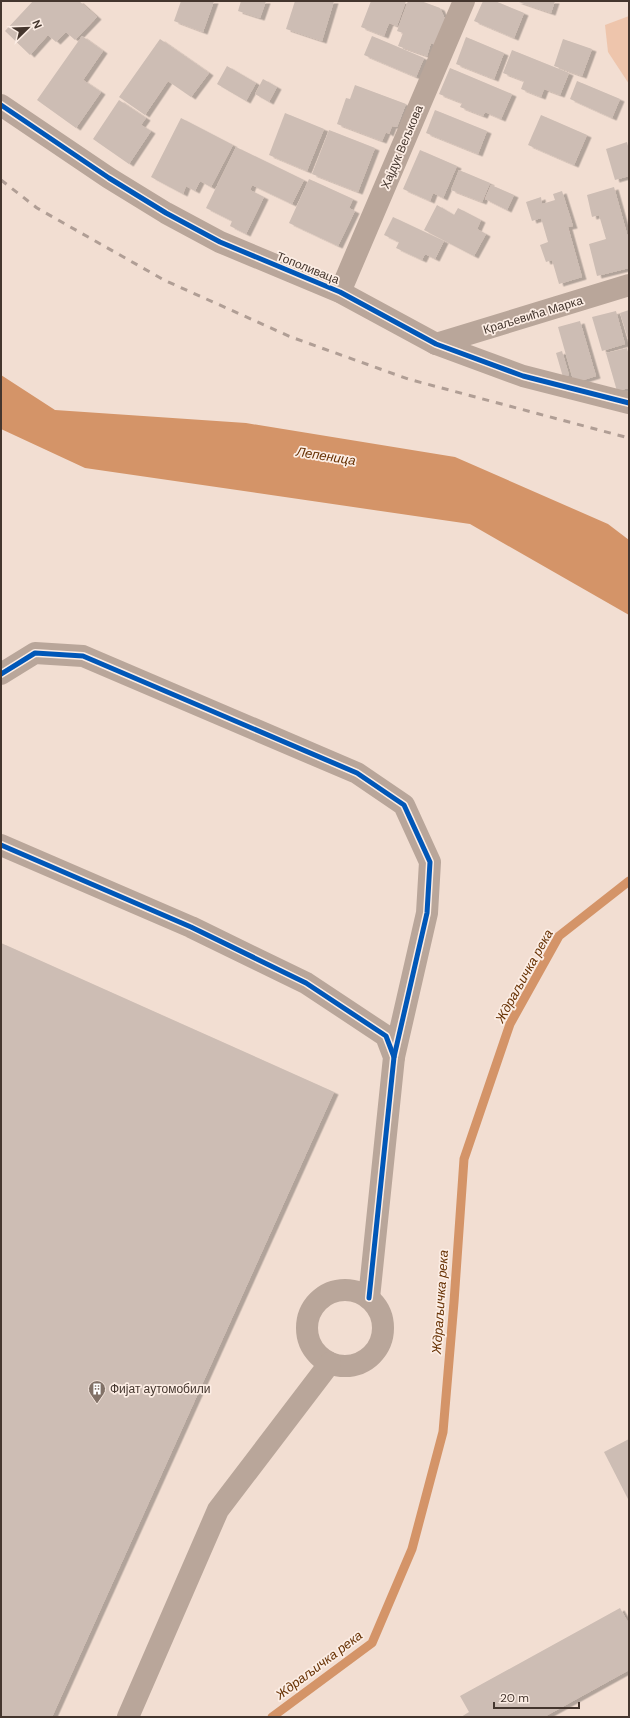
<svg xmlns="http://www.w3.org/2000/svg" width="630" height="1718" viewBox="0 0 630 1718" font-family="'DM Sans',sans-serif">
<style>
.green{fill:#eec5ac}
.water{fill:#d49468}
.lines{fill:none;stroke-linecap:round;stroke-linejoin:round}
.stream{stroke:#d49468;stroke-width:9}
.building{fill:#cdbdb4;filter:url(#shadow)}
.street{stroke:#b9a69a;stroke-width:22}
.rail{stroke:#b09e95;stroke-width:3;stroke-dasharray:7 7;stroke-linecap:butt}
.cycleway-casing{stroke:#fcede4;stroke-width:8}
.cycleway{stroke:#0057b8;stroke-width:5}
.labels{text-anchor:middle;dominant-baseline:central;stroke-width:3.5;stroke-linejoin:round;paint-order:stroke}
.street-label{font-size:12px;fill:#44362e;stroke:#fcede4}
.poi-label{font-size:12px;fill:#44362e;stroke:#fcede4;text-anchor:start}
.water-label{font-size:13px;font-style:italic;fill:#663002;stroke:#fcede4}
</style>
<defs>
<filter id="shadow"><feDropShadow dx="4.5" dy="2.5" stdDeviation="0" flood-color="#0004"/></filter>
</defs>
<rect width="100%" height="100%" fill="#f2ded2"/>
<path class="green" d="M 629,16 L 629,84 L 608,52 L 605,25 Z"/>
<path class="water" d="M 1,375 L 55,410 L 246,423 L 455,457 L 608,524 L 629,540 L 629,615 L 470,524 L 85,468 L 1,429 Z"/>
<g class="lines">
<path class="stream" d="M 272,1717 L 372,1643 L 412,1549 L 443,1432 L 454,1302 L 464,1159 L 510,1024 L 559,936 L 629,881"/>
</g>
<g class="building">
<path d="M 33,1 L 79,1 L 97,17 L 75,40 L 66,32 L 56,42 L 48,35 L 30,55 L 5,31 Z"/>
<path d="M 181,1 L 214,1 L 203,32 L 174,21 Z"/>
<path d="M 241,1 L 266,1 L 260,18 L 238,11 Z"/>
<path d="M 295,1 L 334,1 L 322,41 L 286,29 Z"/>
<path d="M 371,1 L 406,1 L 397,26 L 389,23 L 384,36 L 361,27 Z"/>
<path d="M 408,1 L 421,1 L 440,8 L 445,19 L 436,45 L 431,43 L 427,56 L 398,46 L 403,33 L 397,31 Z"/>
<path d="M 483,1 L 495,1 L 524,13 L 514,38 L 474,21 Z"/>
<path d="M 516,1 L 555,1 L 551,13 Z"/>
<path d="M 82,36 L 103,51 L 83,80 L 101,92 L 76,128 L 37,100 Z"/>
<path d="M 372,36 L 424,58 L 416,77 L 364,55 Z"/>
<path d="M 466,37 L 504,53 L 494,79 L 456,64 Z"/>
<path d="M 160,39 L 209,73 L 191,97 L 168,81 L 145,115 L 119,97 Z"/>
<path d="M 563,39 L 592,49 L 582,76 L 554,66 Z"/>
<path d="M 512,50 L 569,73 L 560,95 L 544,89 L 541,97 L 521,89 L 524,81 L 503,73 Z"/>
<path d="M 227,66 L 256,83 L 246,101 L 217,84 Z"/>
<path d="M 450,68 L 512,94 L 501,119 L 485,112 L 483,116 L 460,107 L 462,103 L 439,94 Z"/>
<path d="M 263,79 L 277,87 L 269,102 L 255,94 Z"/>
<path d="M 577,81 L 620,99 L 612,118 L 570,99 Z"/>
<path d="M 355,85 L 406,104 L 397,127 L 392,126 L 389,134 L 386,132 L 382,141 L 337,124 L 346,98 L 350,99 Z"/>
<path d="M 119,100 L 146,118 L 141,125 L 151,131 L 129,164 L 93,139 Z"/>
<path d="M 435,110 L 487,131 L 478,154 L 426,133 Z"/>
<path d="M 285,113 L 324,129 L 307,171 L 269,155 Z"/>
<path d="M 541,115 L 587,135 L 574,165 L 528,145 Z"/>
<path d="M 181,118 L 233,145 L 211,187 L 200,181 L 195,191 L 186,186 L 183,194 L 151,177 Z"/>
<path d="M 329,130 L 375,148 L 358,192 L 312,174 Z"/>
<path d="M 627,142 L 629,150 L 629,176 L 615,180 L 606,149 Z"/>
<path d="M 236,147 L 304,180 L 292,204 L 252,185 L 250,190 L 264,197 L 246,234 L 230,226 L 232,221 L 206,208 Z"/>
<path d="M 420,150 L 457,166 L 443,198 L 433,193 L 430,201 L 403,189 Z"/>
<path d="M 459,170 L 490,183 L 482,202 L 451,190 Z"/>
<path d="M 309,179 L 353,199 L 349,208 L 355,211 L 338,246 L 289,223 Z"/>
<path d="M 491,185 L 514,195 L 507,210 L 485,199 Z"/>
<path d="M 614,187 L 629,241 L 629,268 L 597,276 L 589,244 L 606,239 L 599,215 L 592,217 L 587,195 Z"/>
<path d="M 562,191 L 573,226 L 568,227 L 582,277 L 559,284 L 552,260 L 546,262 L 540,245 L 548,242 L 541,218 L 532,221 L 526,202 L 541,197 L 542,204 L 555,200 L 553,194 Z"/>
<path d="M 437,205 L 454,215 L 458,208 L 481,220 L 477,229 L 486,234 L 474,256 L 424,230 Z"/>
<path d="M 393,217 L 444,241 L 435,259 L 425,254 L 422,260 L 396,248 L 399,242 L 384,235 Z"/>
<path d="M 629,310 L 629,342 L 620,313 Z"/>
<path d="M 616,311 L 625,344 L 602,351 L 592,317 Z"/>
<path d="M 580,321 L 596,376 L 574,383 L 558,327 Z"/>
<path d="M 627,348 L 629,356 L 629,388 L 617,391 L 606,353 Z"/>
<path d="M 562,351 L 569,375 L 563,377 L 556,353 Z"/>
<path d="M 1,943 L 334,1092 L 52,1717 L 1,1717 Z"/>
<path d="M 629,1439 L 629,1501 L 604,1452 Z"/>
<path d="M 620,1608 L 629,1624 L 629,1670 L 544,1717 L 461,1717 L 469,1712 L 460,1696 Z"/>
</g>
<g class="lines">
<g class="street">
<path d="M 1,105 L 109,178 L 166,213 L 220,242 L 340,292 L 436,344 L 523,376 L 629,403"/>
<path d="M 340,292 L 464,1"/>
<path d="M 436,344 L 629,285"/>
<path d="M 1,674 L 35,653 L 83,656 L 357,773 L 404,805 L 430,862 L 427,913 L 394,1057"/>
<path d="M 1,845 L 191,927 L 306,983 L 386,1036 L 394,1057 L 369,1298"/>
<circle cx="345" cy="1328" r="38"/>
<path d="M 128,1717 L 218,1510 L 330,1363"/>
</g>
<path class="rail" d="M 1,180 L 37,208 L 164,280 L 291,337 L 408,379 L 629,438"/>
<g class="cycleway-casing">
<g id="cycleway">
<path d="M 1,105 L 109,178 L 166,213 L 220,242 L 340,292 L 436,344 L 523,376 L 629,403"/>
<path d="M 1,674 L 35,653 L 83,656 L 357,773 L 404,805 L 430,862 L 427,913 L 394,1057"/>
<path d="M 1,845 L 191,927 L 306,983 L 386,1036 L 394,1057 L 369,1298"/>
</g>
</g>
<use href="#cycleway" class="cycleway"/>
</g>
<defs>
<g id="building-pin" transform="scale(0.9)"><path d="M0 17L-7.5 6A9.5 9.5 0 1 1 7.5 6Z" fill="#817167" stroke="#fcede4"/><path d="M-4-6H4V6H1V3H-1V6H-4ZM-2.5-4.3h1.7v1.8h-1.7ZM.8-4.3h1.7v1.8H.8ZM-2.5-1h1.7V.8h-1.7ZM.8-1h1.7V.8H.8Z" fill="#fff"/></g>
</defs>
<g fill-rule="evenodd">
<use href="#building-pin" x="97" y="1389"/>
</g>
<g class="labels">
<g class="street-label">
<text transform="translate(402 147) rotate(-67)">Хајдук Вељкова</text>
<text transform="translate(308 268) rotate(22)">Тополиваца</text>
<text transform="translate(533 315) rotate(-17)">Краљевића Марка</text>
</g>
<g class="poi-label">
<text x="110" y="1389">Фијат аутомобили</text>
</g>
<g class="water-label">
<text transform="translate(326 456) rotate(9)">Лепеница</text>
<text transform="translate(524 976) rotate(-61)">Ждраљичка река</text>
<text transform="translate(440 1302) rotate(-86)">Ждраљичка река</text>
<text transform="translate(319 1665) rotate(-37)">Ждраљичка река</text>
</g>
</g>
<rect width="630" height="1718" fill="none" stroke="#44362e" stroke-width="4"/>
<g transform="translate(28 28) rotate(67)" stroke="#fcede4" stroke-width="3" paint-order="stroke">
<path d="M0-3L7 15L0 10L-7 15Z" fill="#44362e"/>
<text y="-6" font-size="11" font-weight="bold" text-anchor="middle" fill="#44362e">N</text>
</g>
<path d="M494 1702v6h85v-6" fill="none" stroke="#44362e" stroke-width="2"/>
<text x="500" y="1702" font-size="12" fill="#44362e" stroke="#fcede4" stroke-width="3" paint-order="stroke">20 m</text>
</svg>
